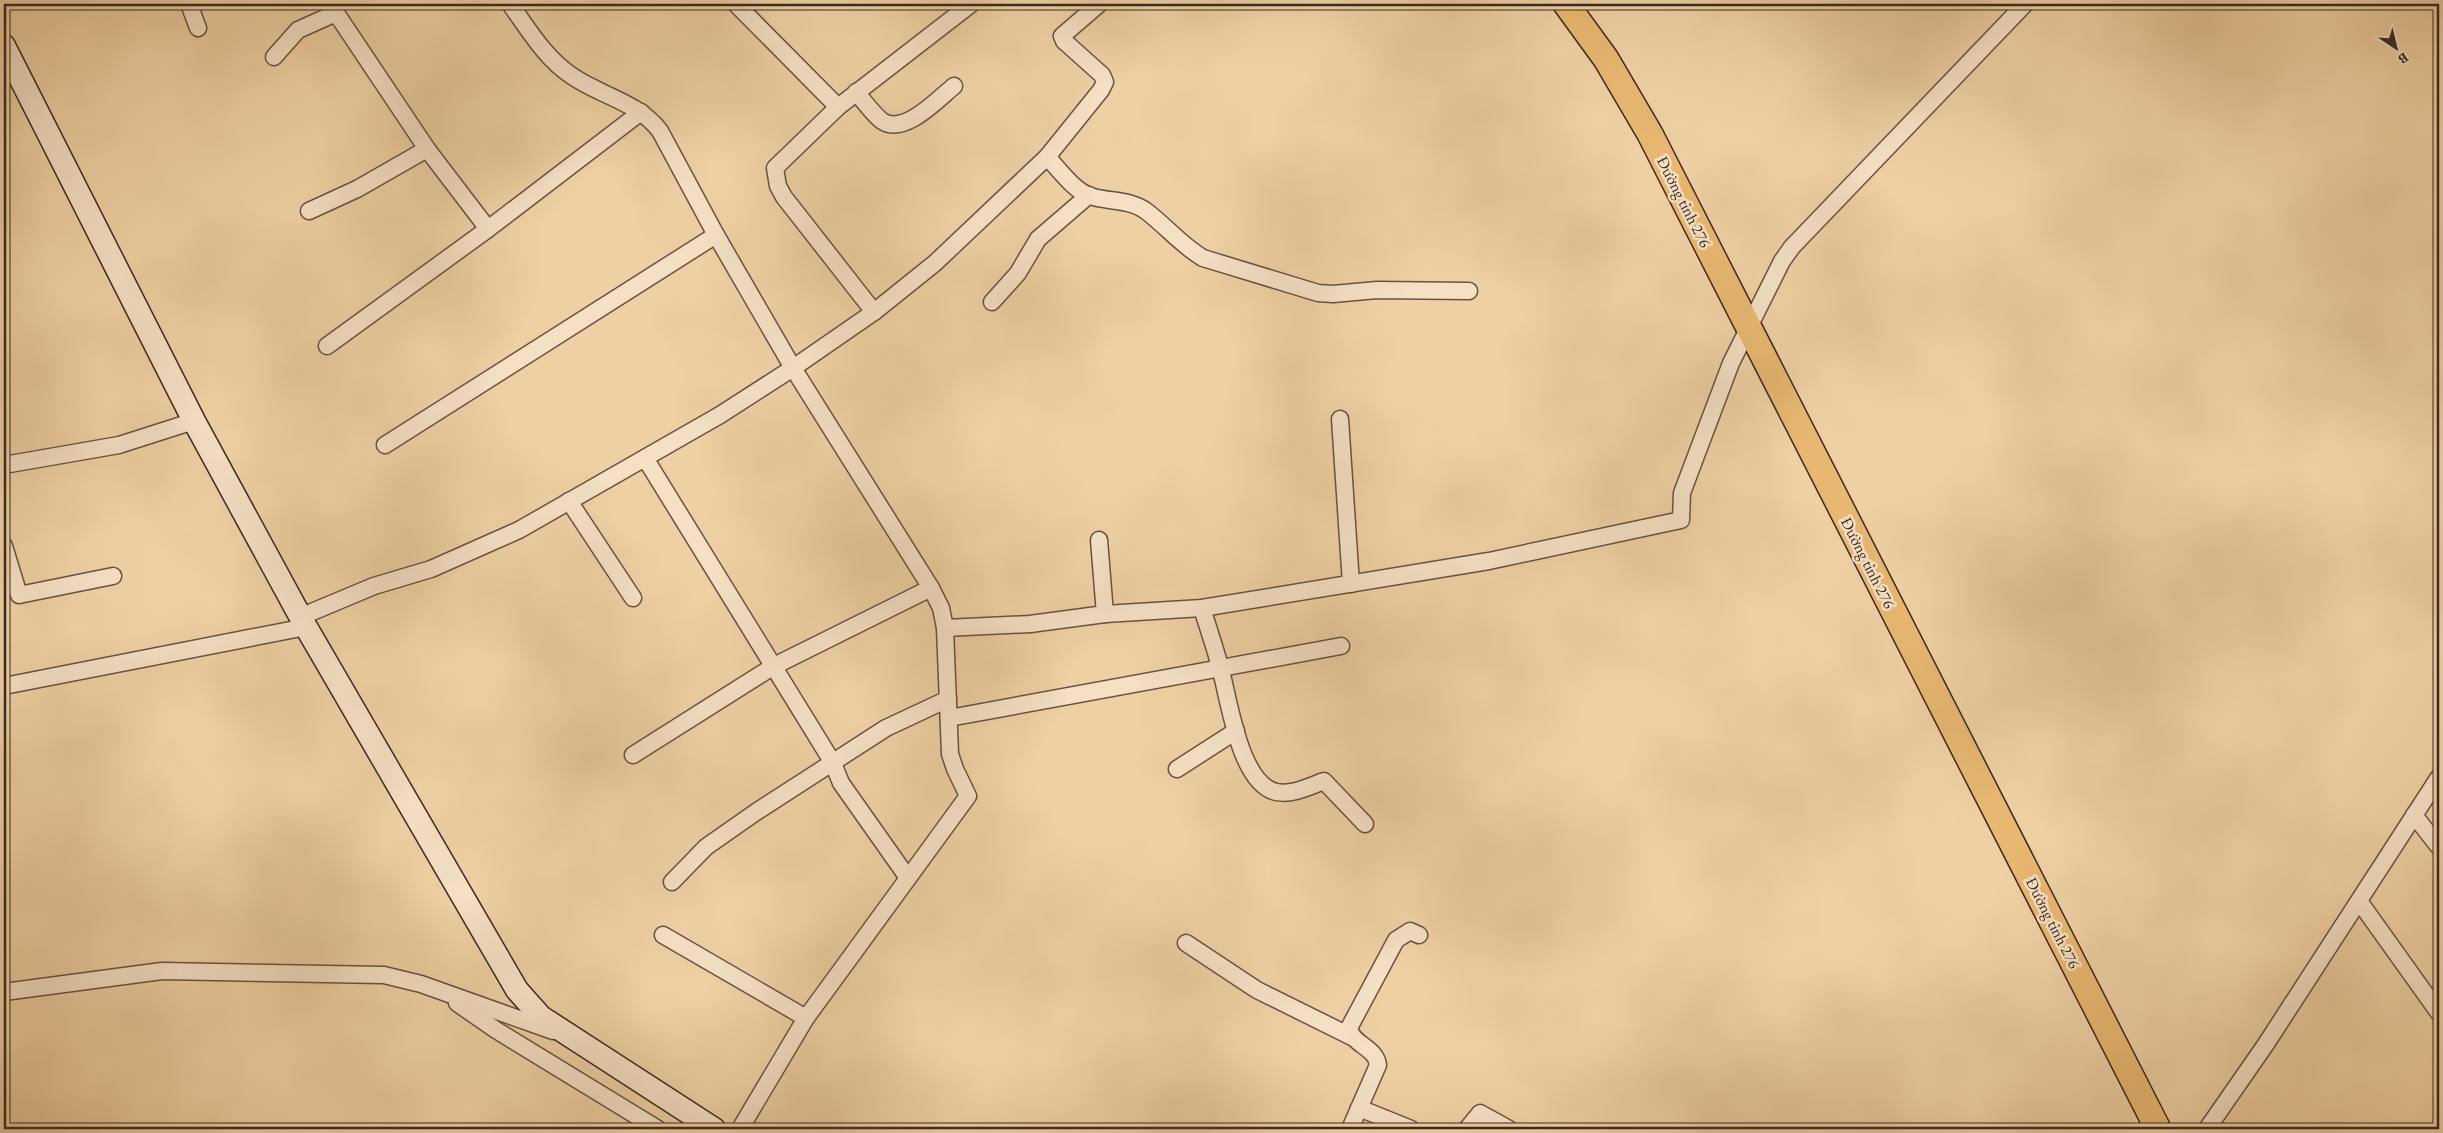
<svg xmlns="http://www.w3.org/2000/svg" width="2443" height="1133" viewBox="0 0 2443 1133" font-family="'EB Garamond',serif">
<style>
.lines{fill:none;stroke-linecap:round;stroke-linejoin:round}
.minor-casing{stroke:#695242;stroke-width:19}
.secondary-casing{stroke:#3c2821;stroke-width:25}
.primary-casing{stroke:#3c2821;stroke-width:28}
.minor{stroke:#f5e0c4;stroke-width:16}
.secondary{stroke:#f5e0c4;stroke-width:22}
.primary{stroke:#e8b872;stroke-width:25}
.labels{text-anchor:middle;dominant-baseline:central;stroke-width:5;stroke-linejoin:round;paint-order:stroke}
.street-label{font-size:16px;fill:#3c2821;stroke:#f5e0c4}
</style>
<rect width="100%" height="100%" fill="#efd0a4"/>
<filter id="stains"><feTurbulence type="fractalNoise" baseFrequency=".004" numOctaves="4"/><feColorMatrix values="0 0 0 0 .2 0 0 0 0 .09 0 0 0 0 .02 0 0 0 .5 -.17"/></filter>
<radialGradient id="worn" r=".72"><stop offset=".6" stop-color="#630" stop-opacity="0"/><stop offset="1" stop-color="#630" stop-opacity=".3"/></radialGradient>
<g class="lines">
<g class="minor-casing">
<g id="minor">
<path d="M 189,4 L 198,28"/>
<path d="M 510,4 C 529,30 545,58 572,76 C 601,96 638,102 660,131 L 716,235 L 793,368 L 931,588 L 941,608 L 945,628 L 950,754 L 955,769 L 968,796 L 806,1018 L 740,1129"/>
<path d="M 736,4 L 838,107"/>
<path d="M 274,57 L 298,30 L 336,13 L 427,149 L 488,229"/>
<path d="M 856,92 C 864,101 873,114 882,121 C 904,136 938,99 954,86"/>
<path d="M 1047,157 C 1059,169 1073,190 1090,196 C 1108,202 1130,199 1146,211 C 1166,226 1181,245 1203,258 L 1318,293 L 1333,294 L 1377,290 L 1469,291"/>
<path d="M 309,211 L 357,189 L 427,149"/>
<path d="M 992,302 L 1018,273 L 1038,239 L 1089,195"/>
<path d="M 874,312 L 784,197 L 778,186 L 775,168 L 838,107 L 971,4"/>
<path d="M 327,346 L 488,229 L 641,112"/>
<path d="M 1340,419 L 1351,584"/>
<path d="M 385,445 L 716,235"/>
<path d="M 645,458 L 833,763 L 841,783 L 908,878"/>
<path d="M 4,465 L 119,445 L 194,421"/>
<path d="M 569,501 L 633,598"/>
<path d="M 1099,540 L 1105,614"/>
<path d="M 4,546 L 19,595 L 113,576"/>
<path d="M 1202,608 C 1208,628 1215,647 1220,667 C 1229,698 1239,783 1276,792 C 1293,795 1308,787 1324,781 L 1365,824"/>
<path d="M 300,617 L 374,586 L 431,569 L 519,530 L 720,415 L 793,368 L 874,312 L 935,263 L 1047,157 L 1101,90 L 1105,82 L 1102,75 L 1064,41 L 1062,36 L 1099,4"/>
<path d="M 945,628 L 1030,624 L 1105,614 L 1202,608 L 1489,561 L 1681,520 L 1682,493 L 1731,363 L 1782,261 L 1792,247 L 2025,4"/>
<path d="M 4,686 L 306,627"/>
<path d="M 949,718 L 1341,646"/>
<path d="M 633,755 L 774,666 L 931,588"/>
<path d="M 1177,769 L 1236,731"/>
<path d="M 2414,815 L 2439,847"/>
<path d="M 672,882 L 706,847 L 756,812 L 886,728 L 948,699"/>
<path d="M 2359,901 L 2439,1013"/>
<path d="M 663,935 L 806,1018"/>
<path d="M 1186,943 L 1257,990 L 1352,1037"/>
<path d="M 4,992 L 162,971 L 384,975 L 421,984 L 553,1031"/>
<path d="M 457,1003 L 496,1030 L 658,1129"/>
<path d="M 1359,1108 L 1411,1129"/>
<path d="M 1350,1129 L 1378,1065 C 1376,1047 1352,1045 1349,1028 L 1396,940 L 1410,931 L 1419,935"/>
<path d="M 1467,1129 L 1480,1113 L 1509,1129"/>
<path d="M 2207,1129 L 2266,1044 L 2439,777"/>
</g>
</g>
<g class="secondary-casing">
<path id="secondary" d="M 4,46 L 194,421 L 306,627 L 517,990 L 541,1017 L 714,1129"/>
</g>
<g class="primary-casing">
<path id="primary" d="M 1566,4 L 1606,59 L 1650,134 L 2158,1129"/>
</g>
<use href="#minor" class="minor"/>
<use href="#secondary" class="secondary"/>
<use href="#primary" class="primary"/>
</g>
<g class="labels">
<g class="street-label">
<text transform="translate(1684 202) rotate(63)">Đường tỉnh 276</text>
<text transform="translate(1868 563) rotate(63)">Đường tỉnh 276</text>
<text transform="translate(2053 923) rotate(63)">Đường tỉnh 276</text>
</g>
</g>
<rect width="2443" height="1133" fill="none" stroke="#efd0a4" stroke-width="20"/>
<rect x="5" y="5" width="2433" height="1123" fill="none" stroke="#3c2821" stroke-width="2.5"/>
<rect x="10" y="10" width="2423" height="1113" fill="none" stroke="#3c2821"/>
<g transform="translate(2396 48) rotate(145)" stroke="#f5e0c4" stroke-width="4" paint-order="stroke">
<path d="M0-4L9 19L0 12L-9 19Z" fill="#3c2821"/>
<text y="-8" font-size="14" font-weight="bold" text-anchor="middle" fill="#3c2821">B</text>
</g>
<rect width="100%" height="100%" filter="url(#stains)"/>
<rect width="100%" height="100%" fill="url(#worn)"/>
</svg>
